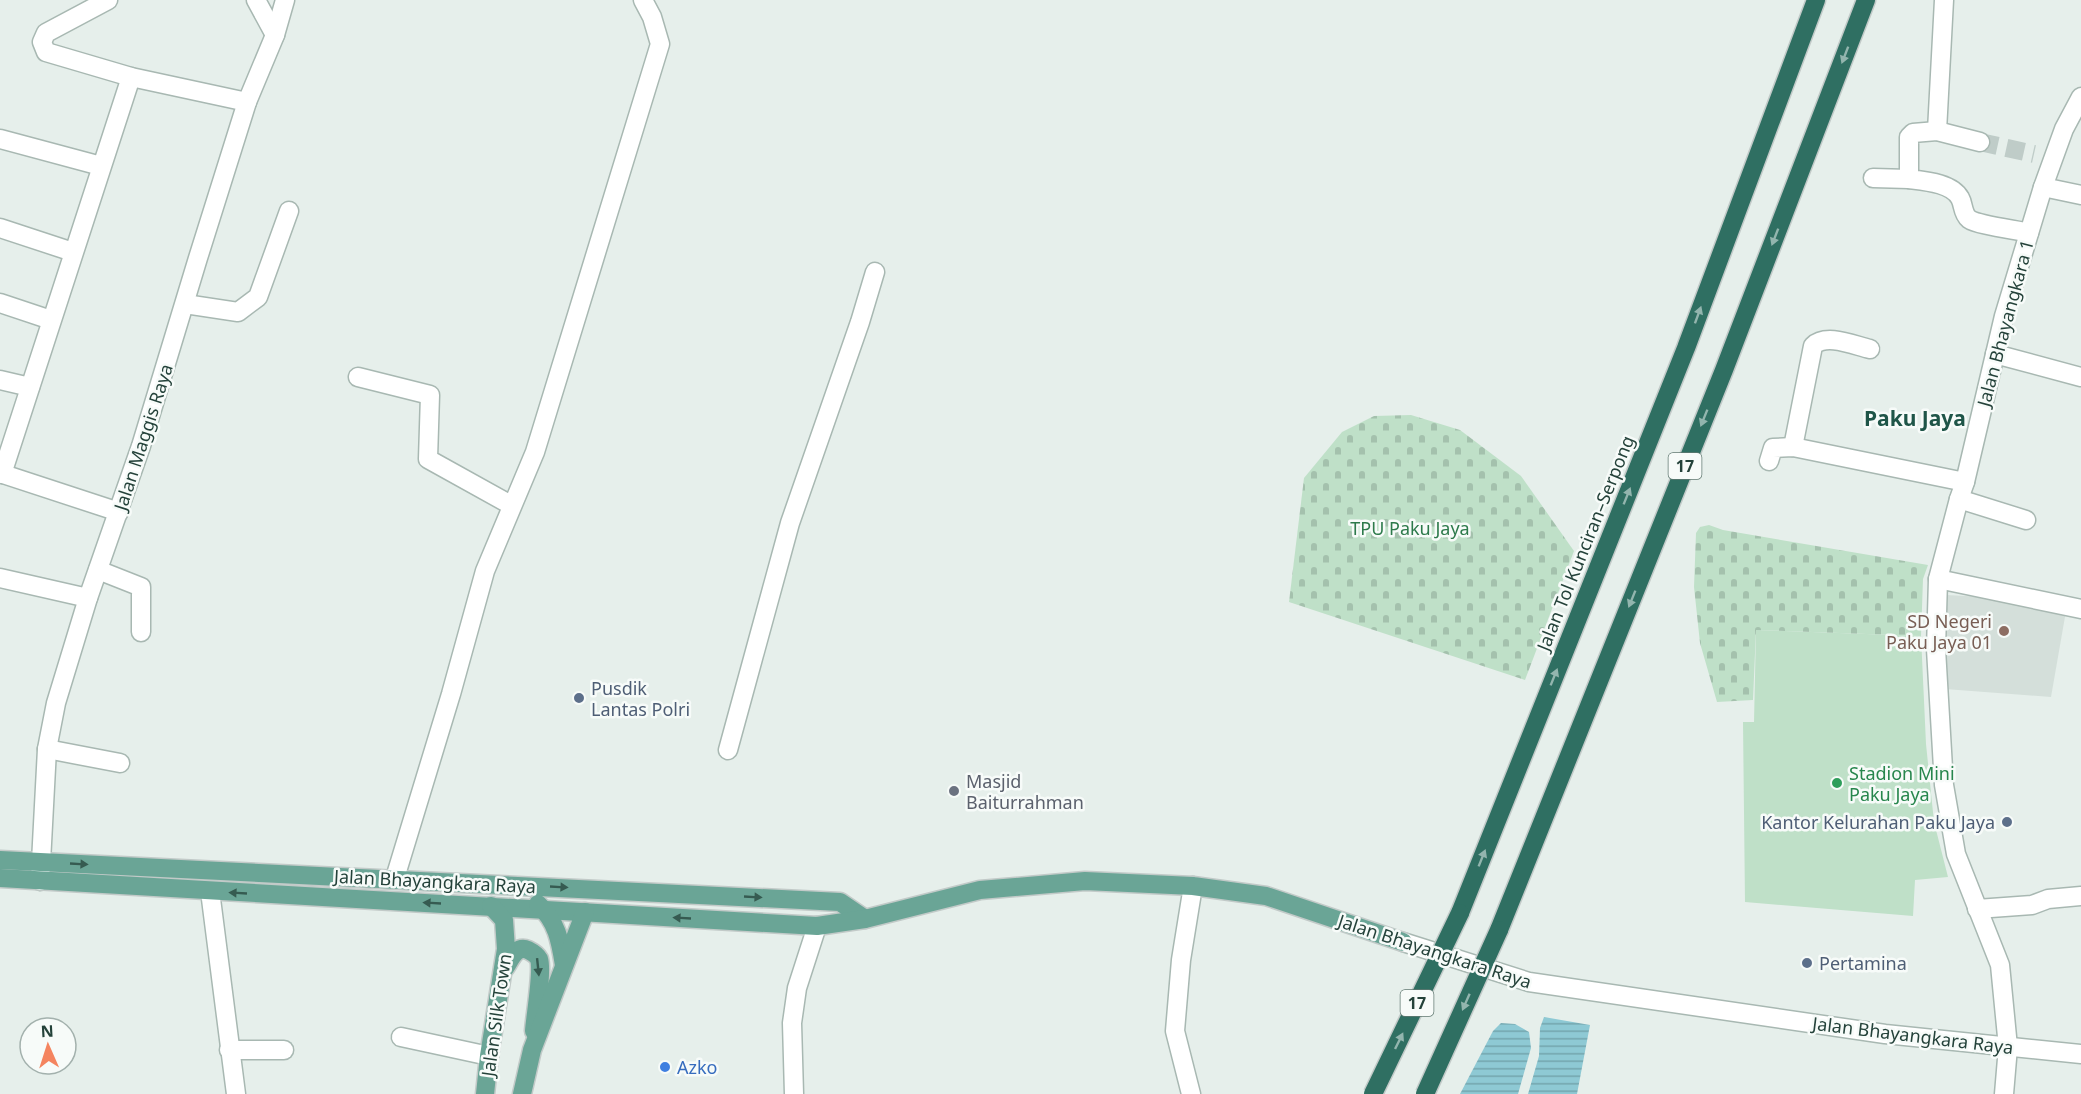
<svg xmlns="http://www.w3.org/2000/svg" width="2081" height="1094" viewBox="0 0 2081 1094" font-family="'Noto Sans',sans-serif">
<style>
.built{fill:#d4dfda}
.grass{fill:#bfe0c8}
.cemetery{fill:url(#cemetery-stones)}
.water{fill:url(#water-rules)}
.lines{fill:none;stroke-linecap:round;stroke-linejoin:round}
.minor-tunnel{stroke:#bfccc8;stroke-width:18;stroke-dasharray:18 9;stroke-linecap:butt}
.minor-casing{stroke:#a8b8b2;stroke-width:21}
.major-casing{stroke:#c2cac8;stroke-width:21}
.highway-casing{stroke:#c2cac8;stroke-width:21}
.minor{stroke:#fff;stroke-width:18}
.major{stroke:#6aa596;stroke-width:18}
.highway{stroke:#2f6f62;stroke-width:18}
.highway-bridge-casing{stroke:#c2cac8;stroke-width:21;stroke-linecap:butt}
.highway-bridge{stroke:#2f6f62;stroke-width:18}
.oneway{fill:#93b5ae}
.oneway2{fill:#365b51}
.education-dot{fill:#8d6e63;stroke:#f7fbf9;stroke-width:2}
.service-dot{fill:#5c6f8a;stroke:#f7fbf9;stroke-width:2}
.leisure-dot{fill:#2e9e5b;stroke:#f7fbf9;stroke-width:2}
.worship-dot{fill:#6b7280;stroke:#f7fbf9;stroke-width:2}
.shop-dot{fill:#3f7fe0;stroke:#f7fbf9;stroke-width:2}
.labels{text-anchor:middle;dominant-baseline:central;stroke-width:5;stroke-linejoin:round;paint-order:stroke}
.shield{fill:#f7fbf9;stroke:#637a73;stroke-width:1.5}
.shield-label{font-size:16px;font-weight:bold;fill:#24423a}
.street-label{font-size:18px;fill:#24423a;stroke:#f7fbf9}
.park-label{font-size:18px;fill:#2d7a4b;stroke:#f7fbf9}
.education-label{font-size:18px;fill:#785e54;stroke:#f7fbf9;text-anchor:end}
.service-label{font-size:18px;fill:#4e5e75;stroke:#f7fbf9;text-anchor:start}
.leisure-label{font-size:18px;fill:#27864d;stroke:#f7fbf9;text-anchor:start}
.worship-label{font-size:18px;fill:#5b616d;stroke:#f7fbf9;text-anchor:start}
.shop-label{font-size:18px;fill:#366cbe;stroke:#f7fbf9;text-anchor:start}
.quarter-label{font-size:21px;font-weight:bold;fill:#1f5548;stroke:#f7fbf9}
</style>
<defs>
<pattern id="cemetery-stones" width="16" height="16" patternUnits="userSpaceOnUse" patternTransform="scale(1.5)"><rect width="16" height="16" fill="#bfe0c8"/><path d="M2 7V4a2 2 0 0 1 4 0v3zM10 15v-3a2 2 0 0 1 4 0v3z" fill="#a4c1ad"/></pattern>
<pattern id="water-rules" width="6" height="5" patternUnits="userSpaceOnUse" patternTransform="scale(1.5)"><rect width="6" height="5" fill="#8ec9d4"/><path d="M0 2.5h6" fill="none" stroke="#74a5ad"/></pattern>
</defs>
<rect width="100%" height="100%" fill="#e6efeb"/>
<path class="built" d="M 1946,595 L 2024,599 L 2066,611 L 2051,697 L 1945,689 Z"/>
<path class="grass" d="M 1756,630 L 1921,636 L 1926,744 L 1934,822 L 1948,877 L 1915,880 L 1913,916 L 1745,902 L 1743,722 L 1754,722 Z"/>
<g class="cemetery">
<path d="M 1411,415 L 1460,430 L 1521,476 L 1574,551 L 1525,680 L 1289,602 L 1304,478 L 1342,432 L 1374,416 Z"/>
<path d="M 1709,525 L 1723,530 L 1928,565 L 1923,579 L 1921,636 L 1756,630 L 1753,700 L 1717,702 L 1700,643 L 1694,587 L 1696,533 L 1700,527 Z"/>
</g>
<g class="water">
<path d="M 1544,1017 L 1590,1025 L 1577,1094 L 1528,1094 L 1539,1056 L 1540,1028 Z"/>
<path d="M 1501,1023 L 1515,1024 L 1529,1032 L 1531,1048 L 1518,1094 L 1460,1094 L 1493,1031 Z"/>
</g>
<g class="lines">
<path class="minor-tunnel" d="M 1980,142 L 2034,154"/>
<g class="minor-casing">
<g id="minor">
<path d="M 108,0 L 46,33 L 42,42 L 46,52 L 131,77 L 247,102"/>
<path d="M 256,0 L 275,35"/>
<path d="M 1937,131 L 1944,0"/>
<path d="M 0,139 L 101,166"/>
<path d="M 1980,142 L 1937,131 L 1913,133 L 1909,137 L 1909,179 C 1925,181 1952,183 1960,198 C 1964,205 1962,213 1969,219 C 1977,225 2017,230 2029,233"/>
<path d="M 1873,178 L 1909,179"/>
<path d="M 2043,187 L 2081,195"/>
<path d="M 0,228 L 73,252"/>
<path d="M 0,303 L 51,320"/>
<path d="M 185,304 L 238,312 L 258,297 L 289,211"/>
<path d="M 1995,354 L 2081,377"/>
<path d="M 358,377 L 430,395 L 428,459 L 511,505"/>
<path d="M 0,380 L 30,387"/>
<path d="M 1793,447 L 1813,346 C 1826,333 1853,345 1870,349"/>
<path d="M 1769,461 L 1773,448 L 1793,447 L 1965,482"/>
<path d="M 0,473 L 119,512"/>
<path d="M 2,474 L 131,77"/>
<path d="M 1959,499 L 2026,520"/>
<path d="M 98,570 L 141,587 L 141,632"/>
<path d="M 0,578 L 88,598"/>
<path d="M 1938,579 L 2081,609"/>
<path d="M 47,749 L 120,763"/>
<path d="M 728,750 L 790,523 L 860,322 L 875,272"/>
<path d="M 395,878 L 451,694 L 485,571 L 535,452 L 660,44 L 652,17 L 643,0"/>
<path d="M 40,881 L 47,749 L 56,703 L 88,598 L 141,446 L 198,258 L 247,102 L 275,35 L 285,0"/>
<path d="M 210,891 L 236,1094"/>
<path d="M 1977,909 L 2032,905 L 2048,899 L 2081,896"/>
<path d="M 1403,942 L 1529,982 L 1885,1034 L 2081,1054"/>
<path d="M 401,1037 L 489,1056"/>
<path d="M 229,1050 L 284,1050"/>
<path d="M 794,1094 L 792,1023 L 797,988 L 817,926"/>
<path d="M 1191,1094 L 1175,1031 L 1181,960 L 1193,886"/>
<path d="M 2004,1094 L 2008,1047 L 2000,965 L 1956,854 L 1944,785 L 1936,649 L 1938,579 L 1959,499 L 1965,482 L 2004,316 L 2043,187 L 2064,129 L 2081,97"/>
</g>
</g>
<g class="major-casing">
<g id="major">
<path d="M 0,860 L 840,902 L 865,919"/>
<path d="M 0,878 L 817,926 L 865,919 L 980,890 L 1085,881 L 1193,886 L 1266,896 L 1403,942"/>
<path d="M 538,904 C 557,922 560,940 564,965"/>
<path d="M 505,968 C 511,959 516,945 528,950 C 532,952 537,955 539,959 C 543,971 535,1016 534,1031"/>
<path d="M 485,1094 L 489,1056 L 506,949 L 504,920 L 491,906"/>
<path d="M 522,1094 L 532,1050 L 585,912"/>
</g>
</g>
<g class="highway-casing">
<g id="highway">
<path d="M 1460,913 L 1686,348 L 1816,0"/>
<path d="M 1499,930 L 1724,370 L 1866,0"/>
</g>
</g>
<use href="#minor" class="minor"/>
<use href="#major" class="major"/>
<use href="#highway" class="highway"/>
<g class="highway-bridge-casing">
<g id="highway-bridge">
<path d="M 1373,1094 L 1460,913"/>
<path d="M 1425,1094 L 1499,930"/>
</g>
</g>
<use href="#highway-bridge" class="highway-bridge"/>
</g>
<defs><path id="oneway-solid" d="M-6-.8H1V-3.2L6.5 0L1 3.2V.8H-6Z" transform="scale(1.5)"/></defs>
<g class="oneway">
<use href="#oneway-solid" transform="translate(1845 55) rotate(111)"/>
<use href="#oneway-solid" transform="translate(1775 237) rotate(111)"/>
<use href="#oneway-solid" transform="translate(1698 315) rotate(-70)"/>
<use href="#oneway-solid" transform="translate(1704 418) rotate(112)"/>
<use href="#oneway-solid" transform="translate(1627 496) rotate(-68)"/>
<use href="#oneway-solid" transform="translate(1632 599) rotate(112)"/>
<use href="#oneway-solid" transform="translate(1554 677) rotate(-68)"/>
<use href="#oneway-solid" transform="translate(1482 858) rotate(-68)"/>
<use href="#oneway-solid" transform="translate(1466 1002) rotate(114)"/>
<use href="#oneway-solid" transform="translate(1399 1041) rotate(-64)"/>
</g>
<g class="oneway2">
<use href="#oneway-solid" transform="translate(79 864) rotate(3)"/>
<use href="#oneway-solid" transform="translate(559 887) rotate(3)"/>
<use href="#oneway-solid" transform="translate(238 893) rotate(-177)"/>
<use href="#oneway-solid" transform="translate(753 897) rotate(3)"/>
<use href="#oneway-solid" transform="translate(432 903) rotate(-177)"/>
<use href="#oneway-solid" transform="translate(682 918) rotate(-177)"/>
<use href="#oneway-solid" transform="translate(538 967) rotate(84)"/>
</g>
<circle class="education-dot" cx="2004" cy="631" r="6"/>
<g class="service-dot">
<circle cx="579" cy="698" r="6"/>
<circle cx="2007" cy="822" r="6"/>
<circle cx="1807" cy="963" r="6"/>
</g>
<circle class="leisure-dot" cx="1837" cy="783" r="6"/>
<circle class="worship-dot" cx="954" cy="791" r="6"/>
<circle class="shop-dot" cx="665" cy="1067" r="6"/>
<g class="labels">
<g class="shield">
<rect x="1668.5" y="453" width="33" height="26" rx="4.5"/>
<rect x="1400.5" y="990" width="33" height="26" rx="4.5"/>
</g>
<g class="shield-label">
<text x="1685" y="466">17</text>
<text x="1417" y="1003">17</text>
</g>
<g class="street-label">
<text transform="translate(2005 323) rotate(-75)">Jalan Bhayangkara 1</text>
<text transform="translate(143 437) rotate(-72)">Jalan Maggis Raya</text>
<text transform="translate(1585 543) rotate(-68)">Jalan Tol Kunciran–Serpong</text>
<text transform="translate(435 881) rotate(3)">Jalan Bhayangkara Raya</text>
<text transform="translate(1435 951) rotate(18)">Jalan Bhayangkara Raya</text>
<text transform="translate(496 1015) rotate(-82)">Jalan Silk Town</text>
<text transform="translate(1913 1035) rotate(7)">Jalan Bhayangkara Raya</text>
</g>
<g class="park-label">
<text x="1410" y="528">TPU Paku Jaya</text>
</g>
<g class="education-label">
<text x="1992" y="621">SD Negeri<tspan x="1992" dy="21">Paku Jaya 01</tspan></text>
</g>
<g class="service-label">
<text x="591" y="688">Pusdik<tspan x="591" dy="21">Lantas Polri</tspan></text>
<text x="1995" y="822" text-anchor="end">Kantor Kelurahan Paku Jaya</text>
<text x="1819" y="963">Pertamina</text>
</g>
<g class="leisure-label">
<text x="1849" y="773">Stadion Mini<tspan x="1849" dy="21">Paku Jaya</tspan></text>
</g>
<g class="worship-label">
<text x="966" y="781">Masjid<tspan x="966" dy="21">Baiturrahman</tspan></text>
</g>
<g class="shop-label">
<text x="677" y="1067">Azko</text>
</g>
<g class="quarter-label">
<text x="1915" y="418">Paku Jaya</text>
</g>
</g>
<g transform="translate(48 1046) rotate(357)"><circle r="28" fill="#f7fbf9" stroke="#a3b1ad" stroke-width="1.5"/>
<path d="M0-4.5L10 22L0 15L-10 22Z" fill="#f4845f"/>
<text y="-9" font-size="16" font-weight="bold" text-anchor="middle" fill="#24423a">N</text>
</g>
</svg>
